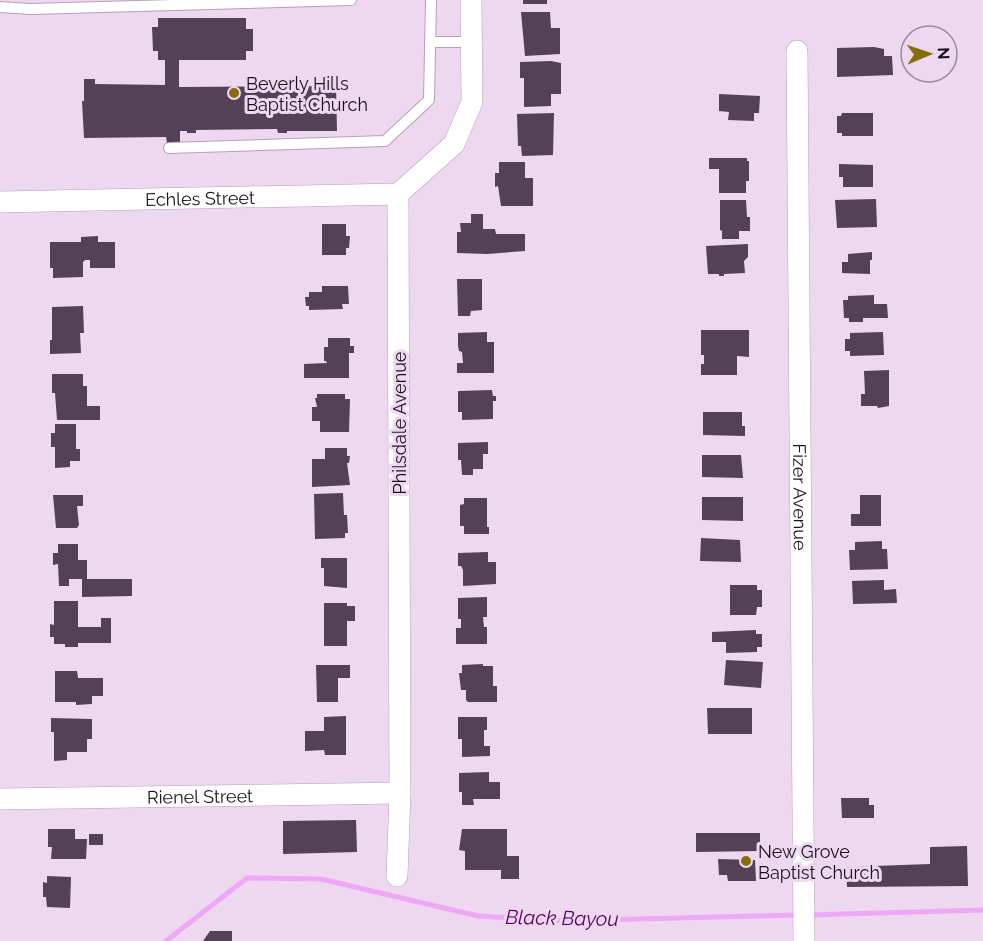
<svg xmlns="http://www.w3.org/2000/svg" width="983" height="941" viewBox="0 0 983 941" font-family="Raleway,sans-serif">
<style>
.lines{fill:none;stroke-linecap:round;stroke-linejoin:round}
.stream{stroke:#eea8f5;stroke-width:5}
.building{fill:#534155}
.service-casing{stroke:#b5a0b7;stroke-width:12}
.minor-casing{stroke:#b5a0b7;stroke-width:22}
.service{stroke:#fff;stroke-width:10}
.minor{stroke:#fff;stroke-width:21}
.poi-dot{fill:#886c0a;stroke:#eed8ef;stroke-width:2}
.labels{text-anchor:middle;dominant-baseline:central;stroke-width:6;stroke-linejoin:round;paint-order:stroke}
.poi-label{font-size:18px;fill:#19121a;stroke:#eed8ef;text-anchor:start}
.street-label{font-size:18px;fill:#19121a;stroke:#eed8ef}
.water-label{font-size:20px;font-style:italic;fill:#5c0065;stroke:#eed8ef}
</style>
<rect width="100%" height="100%" fill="#eed8ef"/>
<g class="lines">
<g class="stream">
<path d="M 808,915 L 983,910"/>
<path d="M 166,941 L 247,878 L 321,879 L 478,916 L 562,921 L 798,915"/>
</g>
</g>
<g class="building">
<rect x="523" y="0" width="24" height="4"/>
<path d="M 521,12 L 550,12 L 551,28 L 560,28 L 560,54 L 525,56 Z"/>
<path d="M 158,18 L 246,18 L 246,29 L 253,29 L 253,51 L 246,51 L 246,60 L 179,60 L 179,87 L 336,86 L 337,131 L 287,131 L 287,133 L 278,133 L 277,129 L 196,130 L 196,133 L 187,133 L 187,131 L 180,131 L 180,143 L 167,143 L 166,137 L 84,138 L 82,101 L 84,101 L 84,79 L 95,79 L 95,84 L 165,85 L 165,60 L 158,60 L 158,51 L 153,51 L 152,27 L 158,27 Z"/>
<path d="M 874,47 L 884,49 L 884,56 L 892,56 L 893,75 L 837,77 L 837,48 Z"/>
<path d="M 551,61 L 561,63 L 561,94 L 551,94 L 551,106 L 524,107 L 524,78 L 520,78 L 520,62 Z"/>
<path d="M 719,94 L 760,96 L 759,113 L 754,113 L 754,121 L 728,120 L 729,112 L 719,111 Z"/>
<path d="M 554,113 L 553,155 L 522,156 L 521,146 L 518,146 L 517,114 Z"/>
<path d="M 842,113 L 873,113 L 873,136 L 842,136 L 842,133 L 837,133 L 837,116 L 841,116 Z"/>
<path d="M 709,158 L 747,158 L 747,161 L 749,161 L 749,181 L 746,181 L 746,193 L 719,193 L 719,169 L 709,169 Z"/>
<path d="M 499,162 L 525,162 L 525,178 L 533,178 L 533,206 L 501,206 L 498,186 L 495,187 L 495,173 L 499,173 Z"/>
<path d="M 839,164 L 873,165 L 873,187 L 843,187 L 843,177 L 839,177 Z"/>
<path d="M 876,199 L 877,227 L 837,228 L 835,200 Z"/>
<path d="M 720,200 L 746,200 L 747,217 L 750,217 L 750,231 L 739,231 L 739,239 L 722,239 L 722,231 L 720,230 Z"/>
<path d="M 471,214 L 483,214 L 483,229 L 495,229 L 496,234 L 525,234 L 525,251 L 487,254 L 457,253 L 457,232 L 461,232 L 460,223 L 471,223 Z"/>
<path d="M 322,224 L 346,224 L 346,236 L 350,236 L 349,248 L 346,248 L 346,255 L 322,255 Z"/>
<path d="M 98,236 L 98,242 L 115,242 L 115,268 L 90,268 L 90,260 L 85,260 L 83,262 L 83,277 L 53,278 L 53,268 L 50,268 L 50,242 L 81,242 L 81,237 Z"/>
<path d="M 748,244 L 748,257 L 744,261 L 745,273 L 724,274 L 724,276 L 719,276 L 719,274 L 708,274 L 706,246 Z"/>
<path d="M 872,252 L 872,260 L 870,260 L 870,274 L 842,273 L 842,262 L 848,262 L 848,254 Z"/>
<path d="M 457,279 L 482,279 L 482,310 L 471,311 L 470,316 L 458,316 Z"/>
<path d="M 322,286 L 348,286 L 349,304 L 342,304 L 343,309 L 309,310 L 309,306 L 306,306 L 305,297 L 309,297 L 309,292 L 322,292 Z"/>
<path d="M 874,295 L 874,304 L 887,304 L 888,318 L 863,318 L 863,322 L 849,322 L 849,318 L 844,318 L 843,300 L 848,300 L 848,296 Z"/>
<path d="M 83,306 L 84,333 L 80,333 L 81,353 L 50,354 L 50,340 L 52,340 L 52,307 Z"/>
<path d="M 701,330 L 749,330 L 749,357 L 737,356 L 737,375 L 701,375 L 701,364 L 704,364 L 704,355 L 701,355 Z"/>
<path d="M 487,332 L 487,342 L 494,342 L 494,373 L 457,373 L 457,363 L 463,363 L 462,352 L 459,351 L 458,346 L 458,333 Z"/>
<path d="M 883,332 L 884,355 L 850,356 L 850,351 L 845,351 L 845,339 L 850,339 L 850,333 Z"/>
<path d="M 328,338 L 350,338 L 350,346 L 354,346 L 354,353 L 349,353 L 349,378 L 304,378 L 304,364 L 327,363 L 326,361 L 324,361 L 324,347 L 328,347 Z"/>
<path d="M 889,370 L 889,406 L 878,408 L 877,406 L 861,406 L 861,394 L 865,394 L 864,371 Z"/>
<path d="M 52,374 L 83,374 L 83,386 L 87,386 L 87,406 L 100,406 L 100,420 L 57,420 L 55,393 L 52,393 Z"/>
<path d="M 492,390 L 493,396 L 496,396 L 496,401 L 493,401 L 493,419 L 462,420 L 462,412 L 458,412 L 458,391 Z"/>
<path d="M 317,394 L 345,394 L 345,399 L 350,399 L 349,432 L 320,432 L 320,421 L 312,421 L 312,407 L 317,407 L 315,398 L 317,398 Z"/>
<path d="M 703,412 L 742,412 L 742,426 L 745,426 L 745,436 L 703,435 Z"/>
<path d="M 55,424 L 76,424 L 76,449 L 80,449 L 80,461 L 70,461 L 70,467 L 55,468 L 55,447 L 51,447 L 51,433 L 55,433 Z"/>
<path d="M 488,442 L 488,454 L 483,454 L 483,469 L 473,469 L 473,475 L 462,475 L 461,460 L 458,460 L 458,443 Z"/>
<path d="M 325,448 L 347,448 L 347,456 L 350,456 L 349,463 L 347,463 L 350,485 L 312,487 L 312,459 L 325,459 Z"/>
<path d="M 702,455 L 741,455 L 743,478 L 702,477 Z"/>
<path d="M 343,493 L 344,515 L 347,515 L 348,533 L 345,533 L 345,538 L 315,539 L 314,494 Z"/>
<path d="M 53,495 L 83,495 L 83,506 L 77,506 L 79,525 L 77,528 L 56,528 Z"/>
<path d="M 860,495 L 881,495 L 881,526 L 851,526 L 851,514 L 860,514 Z"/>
<path d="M 702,497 L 743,497 L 743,521 L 702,520 Z"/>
<path d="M 464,498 L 487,498 L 487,527 L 489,527 L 489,534 L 464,534 L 464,526 L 460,526 L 460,505 L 464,504 Z"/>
<path d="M 701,538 L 740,540 L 741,562 L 700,561 Z"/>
<path d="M 882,541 L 882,549 L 887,549 L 888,569 L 850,570 L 849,550 L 855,550 L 855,542 Z"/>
<path d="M 58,544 L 78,544 L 78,560 L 87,560 L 87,579 L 132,579 L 132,596 L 82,597 L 82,579 L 69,579 L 69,586 L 59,586 L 58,564 L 53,565 L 53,553 L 58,553 Z"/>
<path d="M 488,552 L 488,562 L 496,562 L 496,584 L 463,586 L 463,570 L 461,566 L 458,566 L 458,553 Z"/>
<path d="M 321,558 L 347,558 L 347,588 L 324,586 L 324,568 L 321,568 Z"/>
<path d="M 884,580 L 884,590 L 896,589 L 897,603 L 853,604 L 852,581 Z"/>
<path d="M 730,585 L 757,585 L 757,590 L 762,590 L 762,607 L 757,607 L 756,615 L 730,615 Z"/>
<path d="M 487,597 L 487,617 L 483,617 L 484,627 L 487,627 L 487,644 L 456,644 L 456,628 L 461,628 L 461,619 L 458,619 L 458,598 Z"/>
<path d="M 54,601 L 78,601 L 78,627 L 101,627 L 101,618 L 111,618 L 111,643 L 78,643 L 78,647 L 65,647 L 65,644 L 54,644 L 54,637 L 50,637 L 50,624 L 54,625 Z"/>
<path d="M 324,603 L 347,603 L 347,606 L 355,606 L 355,621 L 347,621 L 347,646 L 324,646 Z"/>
<path d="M 756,630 L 756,634 L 762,634 L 762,647 L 757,647 L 757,652 L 726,653 L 726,642 L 712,642 L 712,632 Z"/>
<path d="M 726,660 L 763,662 L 761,688 L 724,685 Z"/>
<path d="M 483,664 L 483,666 L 493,666 L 493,686 L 497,686 L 497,702 L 468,702 L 466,700 L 466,690 L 461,690 L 459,673 L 462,673 L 462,665 Z"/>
<path d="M 316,665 L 350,665 L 350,678 L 338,678 L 338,702 L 317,702 Z"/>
<path d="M 55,671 L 77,671 L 78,678 L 103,678 L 103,696 L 92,696 L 92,704 L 76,705 L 76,702 L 55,702 Z"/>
<path d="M 707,708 L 752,708 L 752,734 L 708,734 Z"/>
<path d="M 346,716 L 346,755 L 325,755 L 324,750 L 305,751 L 305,731 L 324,731 L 324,717 Z"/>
<path d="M 458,717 L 487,717 L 487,730 L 484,730 L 484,746 L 490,746 L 490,756 L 462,757 L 462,739 L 458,739 Z"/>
<path d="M 51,718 L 92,719 L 92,739 L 87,739 L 87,752 L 67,752 L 67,760 L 54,761 L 54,732 L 51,732 Z"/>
<path d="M 489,772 L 489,782 L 500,782 L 500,799 L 473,799 L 474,805 L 462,805 L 462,792 L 459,792 L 459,773 Z"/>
<path d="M 841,798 L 869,798 L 869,805 L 874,805 L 874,818 L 842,818 Z"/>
<path d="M 356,820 L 357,852 L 283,854 L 283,821 Z"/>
<path d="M 48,829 L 75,829 L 75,839 L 87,839 L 86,859 L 51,859 L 52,847 L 48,847 Z"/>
<path d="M 462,829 L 507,829 L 507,856 L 519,856 L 519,879 L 501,879 L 501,870 L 465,870 L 465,851 L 459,850 Z"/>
<path d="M 696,833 L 760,833 L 760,851 L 696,852 Z"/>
<rect x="89" y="834" width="14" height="11"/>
<path d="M 967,846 L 968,886 L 847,887 L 846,867 L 930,864 L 930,847 Z"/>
<path d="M 718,859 L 755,860 L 756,881 L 728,881 L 727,875 L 719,875 Z"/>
<path d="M 47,876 L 71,877 L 70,908 L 47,907 L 46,897 L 43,897 L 43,882 L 47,883 Z"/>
<path d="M 210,931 L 232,931 L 232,941 L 203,941 Z"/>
</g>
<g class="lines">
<g class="service-casing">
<g id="service">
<path d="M 0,7 L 30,9 L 351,0"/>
<path d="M 430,42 L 471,42"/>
<path d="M 169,148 L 385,141 L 429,100 L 431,0"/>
</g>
</g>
<g class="minor-casing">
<g id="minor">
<path id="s1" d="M 797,51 L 804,941"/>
<path id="s2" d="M 0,202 L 398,194"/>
<path id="s3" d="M 0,799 L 400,793"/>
<path d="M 397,876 L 400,793 L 398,194 L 454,144 L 472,102 L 471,0"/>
</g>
</g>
<use href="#service" class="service"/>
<use href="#minor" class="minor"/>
</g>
<g class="poi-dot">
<circle cx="234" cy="93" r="6"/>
<circle cx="746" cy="861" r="6"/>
</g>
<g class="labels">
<g class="poi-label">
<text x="246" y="83">Beverly Hills<tspan x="246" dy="21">Baptist Church</tspan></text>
<text x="758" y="851">New Grove<tspan x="758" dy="21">Baptist Church</tspan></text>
</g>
<g class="street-label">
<text stroke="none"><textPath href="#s2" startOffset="200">Echles Street</textPath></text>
<text transform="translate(399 423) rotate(-90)">Philsdale Avenue</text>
<text stroke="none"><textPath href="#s1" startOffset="446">Fizer Avenue</textPath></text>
<text stroke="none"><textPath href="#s3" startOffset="200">Rienel Street</textPath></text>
</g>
<g class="water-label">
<text transform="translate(562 918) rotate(1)">Black Bayou</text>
</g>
</g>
<g transform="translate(929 54) rotate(88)"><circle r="28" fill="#eed8ef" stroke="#99899a" stroke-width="1.5"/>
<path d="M0-4.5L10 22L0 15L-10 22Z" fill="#886c0a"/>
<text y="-9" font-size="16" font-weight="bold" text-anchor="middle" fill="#19121a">N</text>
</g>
</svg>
